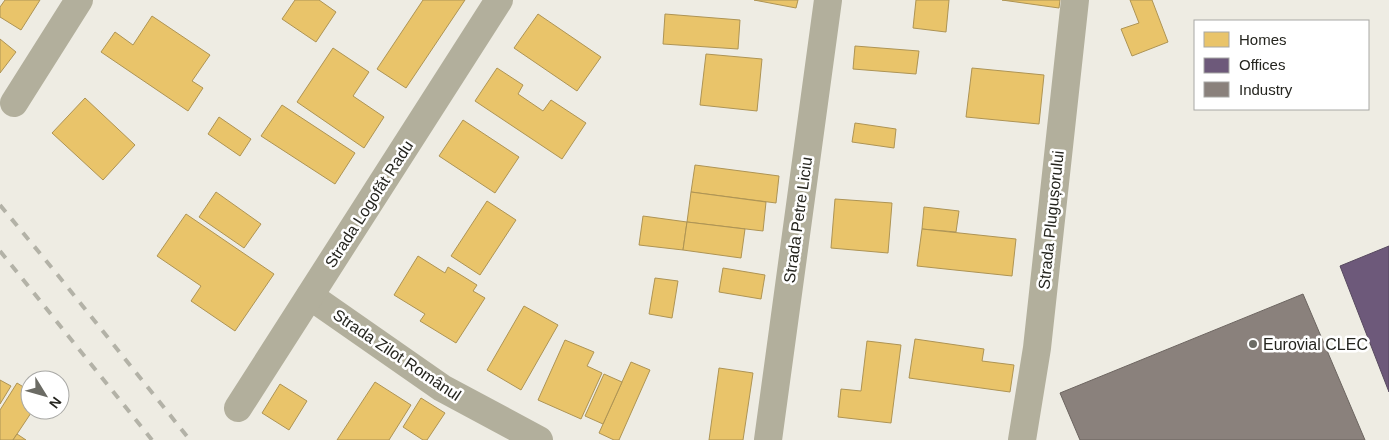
<svg xmlns="http://www.w3.org/2000/svg" width="1389" height="440" viewBox="0 0 1389 440" font-family="Arial,sans-serif">
<style>
.homes{fill:#e9c46a;stroke:#ae9454}
.offices{fill:#6d597a;stroke:#57495f}
.industry{fill:#8a817c;stroke:#6c6560}
.lines{fill:none;stroke-linecap:round;stroke-linejoin:round}
.minor{stroke:#b2af9c;stroke-width:28}
.rail{stroke:#b3b2a7;stroke-width:4;stroke-dasharray:9 9;stroke-linecap:butt}
.poi-dot{fill:#6b6b64;stroke:#fff;stroke-width:2}
.labels{text-anchor:middle;dominant-baseline:central;stroke-width:5;stroke-linejoin:round;paint-order:stroke}
.street-label{font-size:16px;fill:#25251f;stroke:#fff}
.poi-label{font-size:16px;fill:#25251f;stroke:#fff;text-anchor:start}
</style>
<rect width="100%" height="100%" fill="#eeece3"/>
<g class="homes">
<path d="M 5,0 L 40,0 L 21,30 L 0,17 L 0,7 Z"/>
<path d="M 295,0 L 319,0 L 336,12 L 316,42 L 282,19 Z"/>
<path d="M 423,0 L 465,0 L 406,88 L 377,69 Z"/>
<path d="M 754,0 L 798,0 L 796,8 Z"/>
<path d="M 916,0 L 949,0 L 946,32 L 913,28 Z"/>
<path d="M 1002,0 L 1060,0 L 1059,8 Z"/>
<path d="M 1130,0 L 1152,0 L 1168,42 L 1132,56 L 1121,29 L 1139,23 Z"/>
<path d="M 538,14 L 601,57 L 577,91 L 514,48 Z"/>
<path d="M 665,14 L 740,20 L 738,49 L 663,44 Z"/>
<path d="M 152,16 L 210,55 L 192,81 L 203,88 L 188,111 L 101,52 L 115,32 L 133,45 Z"/>
<path d="M 0,39 L 16,52 L 0,73 Z"/>
<path d="M 855,46 L 919,51 L 916,74 L 853,69 Z"/>
<path d="M 333,48 L 369,72 L 353,96 L 384,117 L 364,148 L 297,102 Z"/>
<path d="M 706,54 L 762,59 L 757,111 L 700,105 Z"/>
<path d="M 497,68 L 523,85 L 518,94 L 543,111 L 551,100 L 586,123 L 562,159 L 475,101 Z"/>
<path d="M 972,68 L 1044,75 L 1039,124 L 966,117 Z"/>
<path d="M 85,98 L 135,145 L 103,180 L 52,133 Z"/>
<path d="M 282,105 L 355,153 L 335,184 L 261,136 Z"/>
<path d="M 219,117 L 251,139 L 240,156 L 208,134 Z"/>
<path d="M 463,120 L 519,157 L 495,193 L 439,156 Z"/>
<path d="M 855,123 L 896,129 L 894,148 L 852,142 Z"/>
<path d="M 695,165 L 779,176 L 776,203 L 691,192 Z"/>
<path d="M 216,192 L 261,224 L 244,248 L 199,217 Z"/>
<path d="M 691,192 L 766,202 L 763,231 L 687,222 Z"/>
<path d="M 835,199 L 892,203 L 888,253 L 831,248 Z"/>
<path d="M 487,201 L 516,220 L 480,275 L 451,256 Z"/>
<path d="M 924,207 L 959,211 L 956,232 L 922,229 Z"/>
<path d="M 186,214 L 274,274 L 235,331 L 191,301 L 201,286 L 157,256 Z"/>
<path d="M 643,216 L 687,222 L 683,250 L 639,245 Z"/>
<path d="M 687,222 L 745,229 L 741,258 L 683,250 Z"/>
<path d="M 922,229 L 1016,239 L 1012,276 L 917,266 Z"/>
<path d="M 418,256 L 445,273 L 448,267 L 477,285 L 473,291 L 485,298 L 456,343 L 420,321 L 425,314 L 394,295 Z"/>
<path d="M 723,268 L 765,275 L 761,299 L 719,292 Z"/>
<path d="M 655,278 L 678,281 L 672,318 L 649,314 Z"/>
<path d="M 524,306 L 558,325 L 521,390 L 487,370 Z"/>
<path d="M 915,339 L 984,349 L 982,361 L 1014,365 L 1010,392 L 909,378 Z"/>
<path d="M 565,340 L 594,352 L 587,366 L 602,373 L 581,419 L 538,400 Z"/>
<path d="M 867,341 L 901,345 L 891,423 L 838,417 L 841,389 L 861,391 Z"/>
<path d="M 631,362 L 650,370 L 619,440 L 614,440 L 599,433 Z"/>
<path d="M 719,368 L 753,373 L 743,440 L 709,440 Z"/>
<path d="M 604,374 L 622,382 L 603,424 L 585,416 Z"/>
<path d="M 0,380 L 11,386 L 0,404 Z"/>
<path d="M 375,382 L 411,405 L 389,440 L 337,440 Z"/>
<path d="M 17,383 L 30,391 L 30,410 L 33,410 L 13,440 L 0,440 L 0,410 Z"/>
<path d="M 280,384 L 307,401 L 289,430 L 262,413 Z"/>
<path d="M 421,398 L 445,413 L 427,440 L 423,440 L 403,427 Z"/>
<path d="M 17,434 L 26,440 L 13,440 Z"/>
</g>
<path class="offices" d="M 1389,246 L 1389,392 L 1340,266 Z"/>
<path class="industry" d="M 1303,294 L 1365,440 L 1080,440 L 1060,393 Z"/>
<g class="lines">
<g class="minor">
<path d="M 14,103 L 79,0"/>
<path d="M 310,296 L 442,388 L 539,440"/>
<path d="M 238,408 L 499,0"/>
<path d="M 768,440 L 828,0"/>
<path d="M 1022,440 L 1037,348 L 1075,0"/>
</g>
<g class="rail">
<path d="M 0,205 L 57,274 L 190,440"/>
<path d="M 0,251 L 152,440"/>
</g>
</g>
<circle class="poi-dot" cx="1253" cy="344" r="5"/>
<g class="labels">
<g class="street-label">
<text transform="translate(369 204) rotate(-57)">Strada Logofăt Radu</text>
<text transform="translate(798 220) rotate(-82)">Strada Petre Liciu</text>
<text transform="translate(1051 220) rotate(-84)">Strada Plugușorului</text>
<text transform="translate(397 355) rotate(34)">Strada Zilot Românul</text>
</g>
<g class="poi-label">
<text x="1263" y="344">Eurovial CLEC</text>
</g>
</g>
<rect x="1194" y="20" width="175" height="90" fill="#ffffff" stroke="#a8a8a5"/>
<rect x="1204" y="32" width="25" height="15" fill="#e9c46a" stroke="#a8a8a5"/>
<text x="1239" y="45" font-size="15" fill="#25251f">Homes</text>
<rect x="1204" y="58" width="25" height="15" fill="#6d597a" stroke="#a8a8a5"/>
<text x="1239" y="70" font-size="15" fill="#25251f">Offices</text>
<rect x="1204" y="82" width="25" height="15" fill="#8a817c" stroke="#a8a8a5"/>
<text x="1239" y="95" font-size="15" fill="#25251f">Industry</text>
<g transform="translate(45 395) rotate(127)"><circle r="24" fill="#ffffff" stroke="#a8a8a5"/>
<path d="M0-4L9 19L0 12L-9 19Z" fill="#6b6b64"/>
<text y="-8" font-size="14" font-weight="bold" text-anchor="middle" fill="#25251f">N</text>
</g>
</svg>
